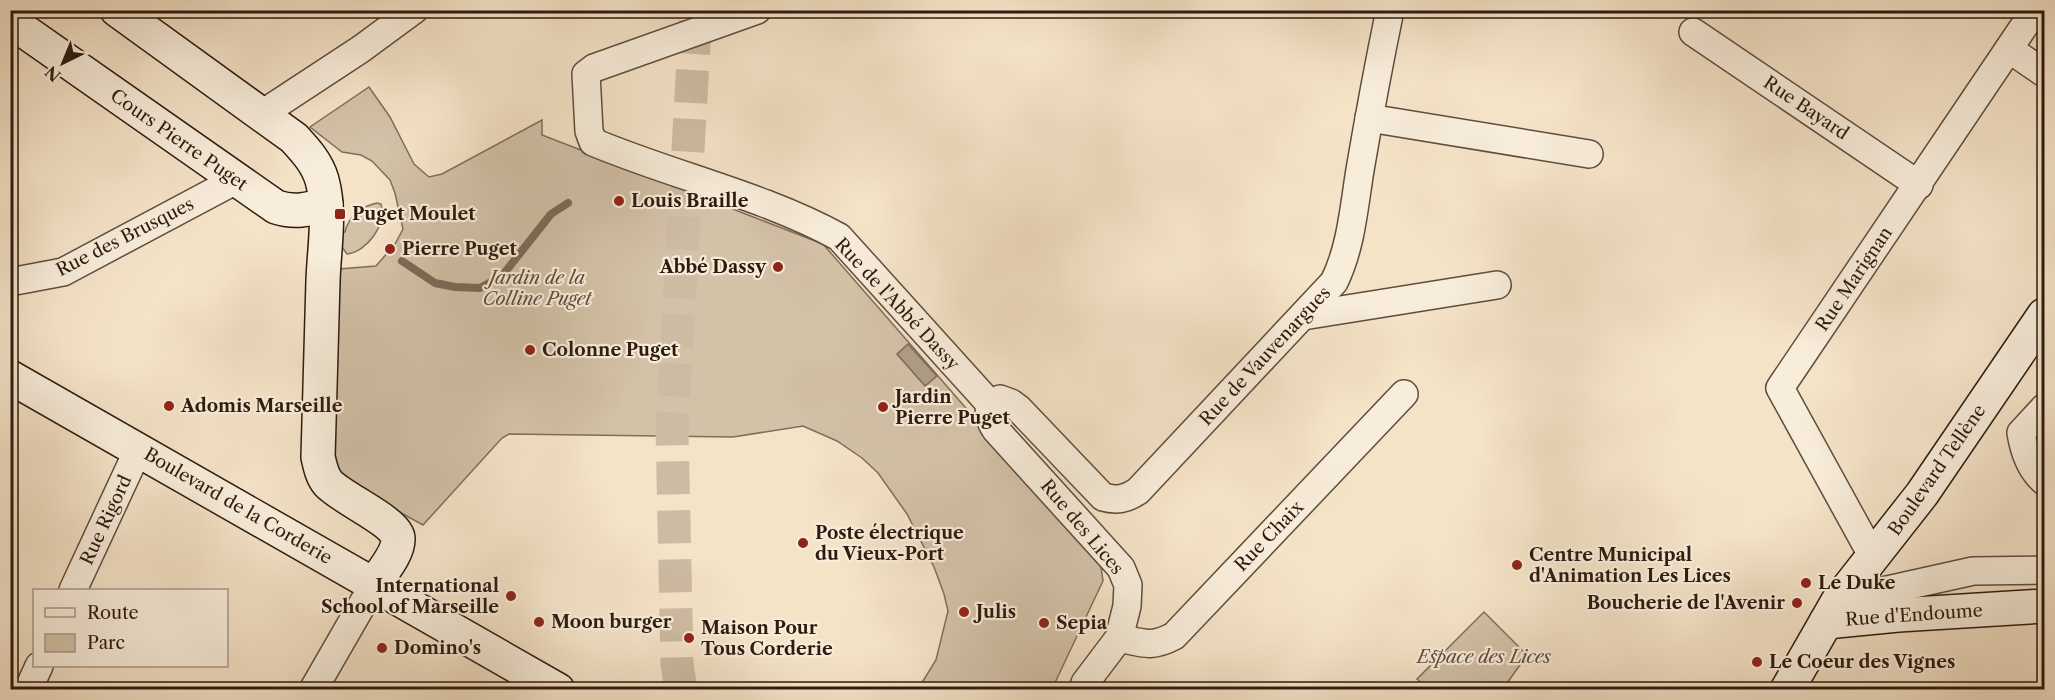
<svg xmlns="http://www.w3.org/2000/svg" width="2055" height="700" viewBox="0 0 2055 700" font-family="'Libre Caslon Text',serif">
<style>
.green{fill:#d3c1a8;stroke:#806e5b;stroke-width:1.5}
.water{fill:#b19f89;stroke:#7c6a58;stroke-width:1.5}
.lines{fill:none;stroke-linecap:round;stroke-linejoin:round}
.stream{stroke:#7c6a58;stroke-width:8}
.highway-tunnel{stroke:#cdbba3;stroke-width:33;stroke-dasharray:33 16;stroke-linecap:butt}
.street-casing{stroke:#5f4d3c;stroke-width:30}
.secondary-casing{stroke:#2d1b0e;stroke-width:36}
.street{stroke:#f8eddb;stroke-width:27}
.secondary{stroke:#f8eddb;stroke-width:33}
.poi-dot{fill:#8f2418;stroke:#f8eddb;stroke-width:2}
.labels{text-anchor:middle;dominant-baseline:central;stroke-width:4.5;stroke-linejoin:round;paint-order:stroke}
.street-label{font-size:18px;fill:#2d1b0e;stroke:#f8eddb}
.poi-label{font-size:18px;font-weight:bold;fill:#2d1b0e;stroke:#f8eddb;text-anchor:start}
.park-label{font-size:18px;font-style:italic;fill:#5f4d3c;stroke:#f8eddb}
</style>
<rect width="100%" height="100%" fill="#f5e3c8"/>
<filter id="stains"><feTurbulence type="fractalNoise" baseFrequency=".00333" numOctaves="4"/><feColorMatrix values="0 0 0 0 .2 0 0 0 0 .09 0 0 0 0 .02 0 0 0 .5 -.17"/></filter>
<radialGradient id="worn" r=".72"><stop offset=".6" stop-color="#630" stop-opacity="0"/><stop offset="1" stop-color="#630" stop-opacity=".3"/></radialGradient>
<g class="green">
<path d="M 369,87 L 390,117 L 414,164 L 429,177 L 442,174 L 542,120 L 542,135 L 823,244 L 1087,547 L 1101,567 L 1103,581 L 1052,689 L 918,689 L 936,660 L 948,611 L 944,594 L 934,567 L 907,514 L 878,473 L 862,458 L 837,441 L 803,426 L 733,437 L 509,434 L 502,438 L 423,525 L 350,485 L 337,472 L 332,457 L 339,269 L 376,266 L 395,244 L 403,229 L 395,193 L 390,180 L 372,161 L 361,155 L 342,152 L 310,127 Z"/>
<path d="M 377,203 L 381,204 C 387,224 367,252 347,254 L 342,247 L 342,233 L 345,232 C 348,217 362,206 377,203 Z"/>
<path d="M 1484,612 L 1527,655 L 1503,689 L 1428,689 L 1417,679 Z"/>
</g>
<path class="water" d="M 908,344 L 937,376 L 925,386 L 897,354 Z"/>
<g class="lines">
<path class="stream" d="M 402,261 L 435,283 L 455,287 L 480,288 L 502,276 L 551,214 L 568,203"/>
<path class="highway-tunnel" d="M 681,690 L 677,664 L 672,428 L 696,10"/>
<g class="street-casing">
<g id="street">
<path d="M 757,10 L 594,68 L 586,74 L 589,131 L 593,142 C 674,176 762,195 839,237 L 990,404"/>
<path d="M 1693,32 L 1919,185"/>
<path d="M 2009,49 L 2044,73"/>
<path d="M 262,114 L 361,49 L 414,10"/>
<path d="M 1369,118 L 1589,154"/>
<path d="M 10,282 L 63,272 L 236,180"/>
<path d="M 1303,316 L 1497,285"/>
<path d="M 990,404 L 1000,399 L 1011,403 L 1019,409 L 1103,497 C 1117,501 1126,499 1138,491 L 1334,282 C 1351,248 1354,207 1360,170 C 1369,117 1379,63 1390,10"/>
<path d="M 990,404 C 988,415 990,421 996,430 L 1121,568 L 1128,585 L 1127,606 L 1119,638 L 1085,683 L 1083,690"/>
<path d="M 2044,408 L 2021,433 C 2024,451 2030,469 2044,481"/>
<path d="M 1873,557 L 1780,388 L 2035,10"/>
<path d="M 73,590 L 138,450"/>
<path d="M 1838,601 L 1973,571 L 2044,570"/>
<path d="M 1119,638 C 1143,643 1151,648 1174,636 L 1404,394"/>
<path d="M 28,690 L 39,666"/>
<path d="M 313,690 L 374,584"/>
</g>
</g>
<g class="secondary-casing">
<g id="secondary">
<path d="M 117,10 L 294,138 C 306,151 317,163 322,180 C 331,213 324,248 323,281 C 321,340 320,398 318,457 C 320,466 322,476 328,483 C 341,498 397,522 398,538 C 399,553 382,572 374,584"/>
<path d="M 10,21 L 276,207 C 294,213 308,210 326,204"/>
<path d="M 10,377 L 558,690"/>
<path d="M 1826,622 L 1898,615 L 2044,606"/>
<path d="M 1787,690 L 1838,601 L 1922,494 L 2044,315"/>
</g>
</g>
<use href="#street" class="street"/>
<use href="#secondary" class="secondary"/>
</g>
<g class="poi-dot">
<circle cx="619" cy="201" r="6"/>
<rect x="334" y="208" width="12" height="12" rx="3"/>
<circle cx="390" cy="249" r="6"/>
<circle cx="778" cy="267" r="6"/>
<circle cx="530" cy="350" r="6"/>
<circle cx="169" cy="406" r="6"/>
<circle cx="883" cy="407" r="6"/>
<circle cx="803" cy="543" r="6"/>
<circle cx="1517" cy="565" r="6"/>
<circle cx="1806" cy="583" r="6"/>
<circle cx="511" cy="596" r="6"/>
<circle cx="1797" cy="603" r="6"/>
<circle cx="964" cy="612" r="6"/>
<circle cx="539" cy="622" r="6"/>
<circle cx="1044" cy="623" r="6"/>
<circle cx="689" cy="638" r="6"/>
<circle cx="382" cy="648" r="6"/>
<circle cx="1757" cy="662" r="6"/>
</g>
<g class="labels">
<g class="street-label">
<text transform="translate(1806 108) rotate(34)">Rue Bayard</text>
<text transform="translate(179 140) rotate(35)">Cours Pierre Puget</text>
<text transform="translate(125 237) rotate(-27)">Rue des Brusques</text>
<text transform="translate(1854 279) rotate(-56)">Rue Marignan</text>
<text transform="translate(897 304) rotate(47)">Rue de l'Abbé Dassy</text>
<text transform="translate(1265 356) rotate(-47)">Rue de Vauvenargues</text>
<text transform="translate(1937 470) rotate(-55)">Boulevard Tellène</text>
<text transform="translate(238 506) rotate(30)">Boulevard de la Corderie</text>
<text transform="translate(106 520) rotate(-65)">Rue Rigord</text>
<text transform="translate(1082 527) rotate(50)">Rue des Lices</text>
<text transform="translate(1269 536) rotate(-46)">Rue Chaix</text>
<text transform="translate(1914 615) rotate(-4)">Rue d'Endoume</text>
</g>
<g class="poi-label">
<text x="631" y="201">Louis Braille</text>
<text x="352" y="214">Puget Moulet</text>
<text x="402" y="249">Pierre Puget</text>
<text x="766" y="267" text-anchor="end">Abbé Dassy</text>
<text x="542" y="350">Colonne Puget</text>
<text x="895" y="397">Jardin<tspan x="895" dy="21">Pierre Puget</tspan></text>
<text x="181" y="406">Adomis Marseille</text>
<text x="815" y="533">Poste électrique<tspan x="815" dy="21">du Vieux-Port</tspan></text>
<text x="1529" y="555">Centre Municipal<tspan x="1529" dy="21">d'Animation Les Lices</tspan></text>
<text x="1818" y="583">Le Duke</text>
<text x="499" y="586" text-anchor="end">International<tspan x="499" dy="21">School of Marseille</tspan></text>
<text x="1785" y="603" text-anchor="end">Boucherie de l'Avenir</text>
<text x="976" y="612">Julis</text>
<text x="551" y="622">Moon burger</text>
<text x="1056" y="623">Sepia</text>
<text x="701" y="628">Maison Pour<tspan x="701" dy="21">Tous Corderie</tspan></text>
<text x="394" y="648">Domino's</text>
<text x="1769" y="662">Le Coeur des Vignes</text>
</g>
<g class="park-label">
<text x="537" y="278">Jardin de la<tspan x="537" dy="21">Colline Puget</tspan></text>
<text x="1484" y="657">Espace des Lices</text>
</g>
</g>
<rect width="2055" height="700" fill="none" stroke="#f5e3c8" stroke-width="36"/>
<rect x="12" y="12" width="2031" height="676" fill="none" stroke="#2d1b0e" stroke-width="3"/>
<rect x="18" y="18" width="2019" height="664" fill="none" stroke="#2d1b0e" stroke-width="1.5"/>
<rect x="33" y="589" width="195" height="78" fill="#f8eddb" stroke="#a79989" stroke-width="1.5"/>
<rect x="45" y="608" width="30" height="9" fill="#f8eddb" stroke="#a79989" stroke-width="1.5"/>
<text x="87" y="619" font-size="18" fill="#2d1b0e">Route</text>
<rect x="45" y="634" width="30" height="18" fill="#d3c1a8" stroke="#a79989" stroke-width="1.5"/>
<text x="87" y="649" font-size="18" fill="#2d1b0e">Parc</text>
<g transform="translate(63 63) rotate(223)" stroke="#f8eddb" stroke-width="4.5" paint-order="stroke">
<path d="M0-4.5L10 22L0 15L-10 22Z" fill="#2d1b0e"/>
<text y="-9" font-size="16" font-weight="bold" text-anchor="middle" fill="#2d1b0e">N</text>
</g>
<rect width="100%" height="100%" filter="url(#stains)"/>
<rect width="100%" height="100%" fill="url(#worn)"/>
</svg>
